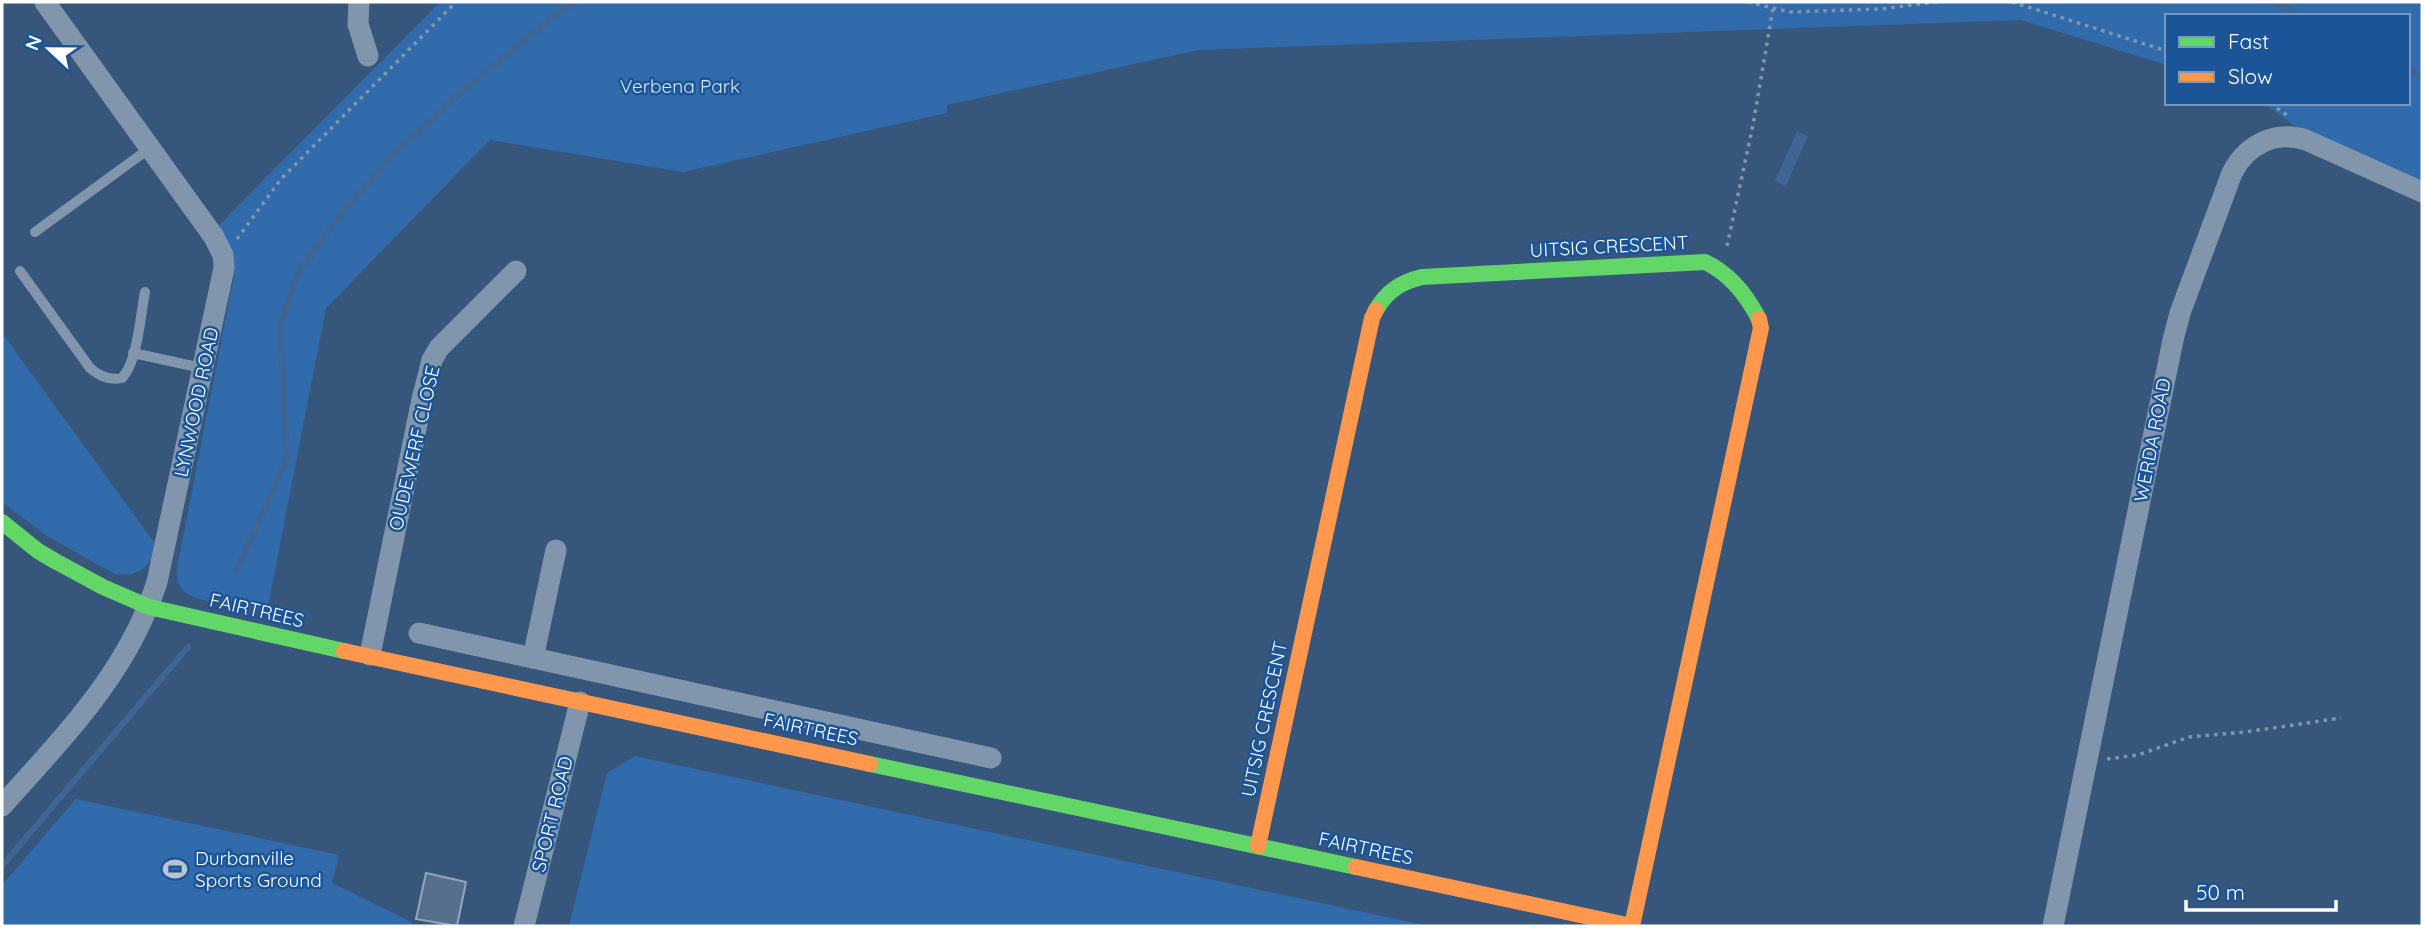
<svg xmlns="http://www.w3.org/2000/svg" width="2424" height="928" viewBox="0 0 2424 928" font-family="Quicksand,sans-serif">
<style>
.green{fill:#316bac}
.water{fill:#3e6594}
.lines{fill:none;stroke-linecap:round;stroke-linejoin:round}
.stream{stroke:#3e6594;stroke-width:6}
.building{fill:#566f8c;stroke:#95a6bb;stroke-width:2}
.path{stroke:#8196ad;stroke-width:3.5;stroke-dasharray:3.5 5;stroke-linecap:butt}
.lane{stroke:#8196ad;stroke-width:10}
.street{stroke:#8196ad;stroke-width:21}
.fast{stroke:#63d668;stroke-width:16}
.slow{stroke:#ff974d;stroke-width:16}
.labels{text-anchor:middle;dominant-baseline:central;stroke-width:5;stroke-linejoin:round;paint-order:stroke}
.park-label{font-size:19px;fill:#d6e8fb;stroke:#1b5497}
.street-label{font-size:19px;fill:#fff;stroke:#1b5497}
.poi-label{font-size:19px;fill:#fff;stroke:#1b5497;text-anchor:start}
</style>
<rect width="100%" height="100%" fill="#37567b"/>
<g class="green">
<path d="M 440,2 L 2422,2 L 2422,181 L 2296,127 L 2263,103 L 2408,103 L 2408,16 L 2167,16 L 2167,65 L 2021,20 L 1198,50 L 947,105 L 947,113 L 683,172 L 490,140 L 326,308 L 267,611 C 249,608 198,602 186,593 C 178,586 176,578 177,568 L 234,276 L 234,265 L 217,227 Z"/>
<path d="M 2,333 L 156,545 C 152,567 137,578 115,574 L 47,536 L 2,502 Z"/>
<path d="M 635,756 L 1429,926 L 569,926 L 607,773 Z"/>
<path d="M 76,799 L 339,855 L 332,883 L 411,922 L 413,926 L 2,926 L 2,885 Z"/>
</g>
<path class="water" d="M 1797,131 L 1808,136 L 1786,186 L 1775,181 Z"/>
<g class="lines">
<g class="stream">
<path d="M 2274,2 L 2301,16"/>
<path d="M 2408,70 L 2422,77"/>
<path d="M 236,572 L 287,459 L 280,326 L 297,275 L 337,219 L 393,155 L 464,90 L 560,11 L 578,2"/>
<path d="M 2,866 L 188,647"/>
</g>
</g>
<path class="building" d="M 426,873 L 466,882 L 457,926 L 416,919 Z"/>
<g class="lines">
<g class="path">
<path d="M 1748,2 L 1790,12 L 1880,9 L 1937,2"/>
<path d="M 2012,2 L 2167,51"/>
<path d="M 2270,103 L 2288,116"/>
<path d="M 237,239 L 281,179 L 456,2"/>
<path d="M 1727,246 L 1753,125 L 1773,8"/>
<path d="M 2107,759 L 2138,755 L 2189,737 L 2245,732 L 2341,718"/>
</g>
<g class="lane">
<path d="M 35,232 L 150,148"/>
<path d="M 20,271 L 90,368 C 99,376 109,381 122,378 C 138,361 140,316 145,292"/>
<path d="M 133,353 L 202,368"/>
</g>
<g class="street">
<path d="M 359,2 L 358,24 L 368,56"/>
<path d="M 419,633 L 991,758"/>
<path d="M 370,655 L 422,399 L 432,360 L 439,348 L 516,271"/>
<path d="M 533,658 L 556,550"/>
<path d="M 2,806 C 65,735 127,674 157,582 L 224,268 L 223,255 L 214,237 L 45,2"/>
<path d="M 524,926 L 580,702"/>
<path d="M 2053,926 L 2173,340 L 2180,313 L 2232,173 C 2246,145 2275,130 2306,140 L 2422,192"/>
</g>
<g class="fast">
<path d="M 1376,310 C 1387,291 1401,282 1422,277 L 1705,262 C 1729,273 1747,296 1759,319"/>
<path d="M 2,522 L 38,551 L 55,561 L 103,587 L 149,607 L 344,651"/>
<path d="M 870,764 L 1356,867"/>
</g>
<g class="slow">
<path d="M 344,651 L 870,764"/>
<path d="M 1258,846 L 1372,318 L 1376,310"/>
<path d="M 1356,867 L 1632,926"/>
<path d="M 1632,926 L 1761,328 L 1759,319"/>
</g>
</g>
<defs>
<g id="stadium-bare" transform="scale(1.89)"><path d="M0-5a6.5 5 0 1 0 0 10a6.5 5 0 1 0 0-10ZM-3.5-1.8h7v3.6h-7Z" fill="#b9c4d1" stroke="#1b5497" stroke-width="2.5" paint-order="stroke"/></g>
</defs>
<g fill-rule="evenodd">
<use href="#stadium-bare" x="175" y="869"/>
</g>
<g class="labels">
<g class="park-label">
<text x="680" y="86">Verbena Park</text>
</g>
<g class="street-label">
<text transform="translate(1609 246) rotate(-3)">UITSIG CRESCENT</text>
<text transform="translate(196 402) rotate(-78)">LYNWOOD ROAD</text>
<text transform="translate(2152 440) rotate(-79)">WERDA ROAD</text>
<text transform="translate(414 448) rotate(-77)">OUDEWERF CLOSE</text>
<text transform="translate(257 610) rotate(13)">FAIRTREES</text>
<text transform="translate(1264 719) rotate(-78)">UITSIG CRESCENT</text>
<text transform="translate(811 729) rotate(12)">FAIRTREES</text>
<text transform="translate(552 814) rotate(-76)">SPORT ROAD</text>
<text transform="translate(1366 848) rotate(12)">FAIRTREES</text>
</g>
<g class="poi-label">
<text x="195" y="858">Durbanville<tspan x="195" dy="22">Sports Ground</tspan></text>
</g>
</g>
<rect width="2424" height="928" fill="none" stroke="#ffffff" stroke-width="7"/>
<rect x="2165" y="14" width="245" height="91" fill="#1b5497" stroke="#7698c1" stroke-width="2"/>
<rect x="2179" y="37" width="35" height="10" fill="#63d668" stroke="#7698c1" stroke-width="2"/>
<text x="2228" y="49" font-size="21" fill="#ffffff">Fast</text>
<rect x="2179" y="72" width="35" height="10" fill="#ff974d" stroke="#7698c1" stroke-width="2"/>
<text x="2228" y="84" font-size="21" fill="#ffffff">Slow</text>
<g transform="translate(49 49) rotate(292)" stroke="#1b5497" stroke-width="5" paint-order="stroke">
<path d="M0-5L12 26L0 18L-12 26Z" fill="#ffffff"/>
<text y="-10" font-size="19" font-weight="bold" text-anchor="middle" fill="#ffffff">N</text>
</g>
<path d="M2186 900v10h150v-10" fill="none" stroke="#ffffff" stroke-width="3.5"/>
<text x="2196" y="900" font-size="21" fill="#ffffff" stroke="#1b5497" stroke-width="5" paint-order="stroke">50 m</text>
</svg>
